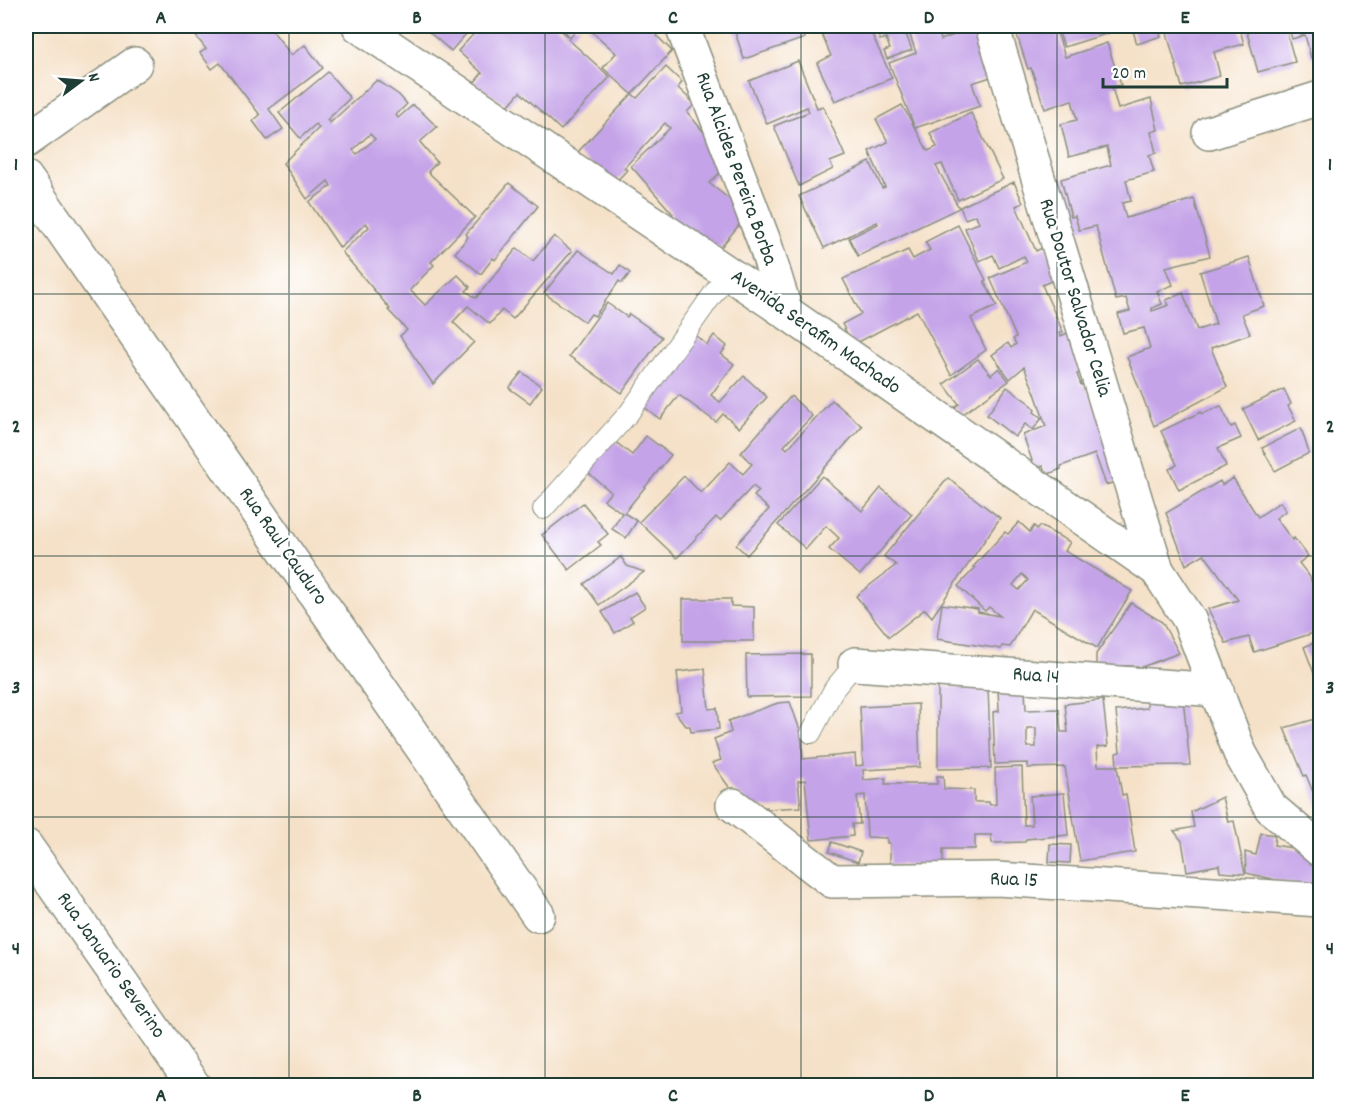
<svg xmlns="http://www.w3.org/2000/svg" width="1346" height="1111" viewBox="0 0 1346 1111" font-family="Dekko,sans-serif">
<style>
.building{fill:#c4a3e8;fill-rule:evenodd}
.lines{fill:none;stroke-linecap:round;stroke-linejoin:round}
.service-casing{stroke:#8a8f7e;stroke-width:22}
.minor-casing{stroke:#8a8f7e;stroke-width:36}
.tertiary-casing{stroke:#8a8f7e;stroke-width:36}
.service{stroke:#fff;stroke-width:20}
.minor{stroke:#fff;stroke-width:33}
.tertiary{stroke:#fff;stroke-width:33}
.grid{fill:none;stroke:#1f3d34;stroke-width:1.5;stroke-opacity:0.55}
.labels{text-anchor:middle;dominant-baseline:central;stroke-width:5;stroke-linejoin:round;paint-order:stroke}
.street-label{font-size:21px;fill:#1f3d34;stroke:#fff}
.neatline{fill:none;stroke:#1f3d34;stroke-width:2}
.grid-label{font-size:20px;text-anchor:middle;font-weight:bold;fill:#1f3d34}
</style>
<rect width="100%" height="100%" fill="#fff"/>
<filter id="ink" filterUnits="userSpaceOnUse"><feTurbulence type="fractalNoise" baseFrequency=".0167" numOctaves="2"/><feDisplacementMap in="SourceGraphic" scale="12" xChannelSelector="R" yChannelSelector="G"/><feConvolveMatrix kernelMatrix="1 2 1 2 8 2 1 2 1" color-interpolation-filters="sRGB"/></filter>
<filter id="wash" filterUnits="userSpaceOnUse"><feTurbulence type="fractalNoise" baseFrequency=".008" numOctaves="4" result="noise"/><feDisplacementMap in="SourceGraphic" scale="24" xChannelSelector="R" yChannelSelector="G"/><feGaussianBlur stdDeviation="1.35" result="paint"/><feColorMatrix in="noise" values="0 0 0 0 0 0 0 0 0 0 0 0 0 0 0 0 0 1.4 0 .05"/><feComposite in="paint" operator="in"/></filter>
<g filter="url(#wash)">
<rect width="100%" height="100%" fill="#f5e1c8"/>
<g id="blocks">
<g class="building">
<path d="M 191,26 L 269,26 L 291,55 L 305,45 L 323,68 L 269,109 L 283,129 L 267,140 L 253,121 L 260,115 L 220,63 L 212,69 L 200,53 L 206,49 L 192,31 L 194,30 Z"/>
<path d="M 422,26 L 473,26 L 451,51 Z"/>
<path d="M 481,26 L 539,26 L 542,28 L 544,26 L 556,26 L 570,38 L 568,39 L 610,77 L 561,130 L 520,92 L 508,106 L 474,83 L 482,73 L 458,51 Z"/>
<path d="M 561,26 L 580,26 L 570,38 Z"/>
<path d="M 586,26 L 650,26 L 659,34 L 657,36 L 672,51 L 632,94 L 603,68 L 616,53 Z"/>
<path d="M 733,26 L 801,26 L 805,38 L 744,59 Z"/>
<path d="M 843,26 L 868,26 L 892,78 L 835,101 L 817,63 L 831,56 L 822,35 Z"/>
<path d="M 874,26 L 899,26 L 901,30 L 904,29 L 912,50 L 887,59 L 884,51 L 890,49 L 886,38 L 880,40 Z"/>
<path d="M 907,26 L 959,26 L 939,33 L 941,40 L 977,26 L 991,77 L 972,83 L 980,106 L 915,128 L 889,63 L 916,53 Z"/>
<path d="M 1014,26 L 1055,26 L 1065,57 L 1107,43 L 1121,85 L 1112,87 L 1118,109 L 1151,99 L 1158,130 L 1151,132 L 1156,153 L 1149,155 L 1154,172 L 1126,180 L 1131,201 L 1122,203 L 1126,218 L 1194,199 L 1210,256 L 1166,267 L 1173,285 L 1157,291 L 1162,304 L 1152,308 L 1152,311 L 1169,305 L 1166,300 L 1183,293 L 1197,330 L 1216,324 L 1200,272 L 1249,257 L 1264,306 L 1242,314 L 1250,334 L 1211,348 L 1227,387 L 1154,426 L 1127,357 L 1150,348 L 1144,328 L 1123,333 L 1118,314 L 1130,311 L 1126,298 L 1116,300 L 1096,226 L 1079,230 L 1075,216 L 1071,217 L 1061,179 L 1111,165 L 1107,147 L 1069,157 L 1061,124 L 1077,120 L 1072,100 L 1045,109 L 1031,68 L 1028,69 Z"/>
<path d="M 1057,26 L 1107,26 L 1109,33 L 1064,47 Z"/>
<path d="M 1127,26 L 1157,26 L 1161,36 L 1137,44 L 1133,31 L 1129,32 Z"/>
<path d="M 1165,26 L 1239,26 L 1244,44 L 1214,52 L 1220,76 L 1182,87 Z"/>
<path d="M 1257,26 L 1285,26 L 1295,62 L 1258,72 L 1246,29 Z"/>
<path d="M 1288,26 L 1320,26 L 1320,55 L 1311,58 L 1305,35 L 1292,39 Z"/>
<path d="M 798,61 L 817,108 L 823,106 L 845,156 L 830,162 L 833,169 L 799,186 L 774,126 L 809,112 L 807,107 L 767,124 L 749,81 Z"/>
<path d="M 666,67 L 682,82 L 678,88 L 695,104 L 687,112 L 712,142 L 725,168 L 709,183 L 748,214 L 716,253 L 667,220 L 673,214 L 631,166 L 670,128 L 665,123 L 624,168 L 627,170 L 615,183 L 577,153 L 632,94 L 637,98 Z"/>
<path d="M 328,72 L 350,98 L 327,120 L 330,123 L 377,80 L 399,95 L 407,104 L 396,115 L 398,118 L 413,105 L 424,114 L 437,127 L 420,142 L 437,162 L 428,172 L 475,217 L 431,262 L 434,265 L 410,290 L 425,305 L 458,275 L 470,287 L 466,291 L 476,298 L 517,248 L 533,261 L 554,236 L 572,251 L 513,319 L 502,310 L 490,324 L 468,306 L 453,322 L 474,342 L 433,384 L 400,336 L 407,330 L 388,310 L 390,309 L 342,252 L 369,227 L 366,223 L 340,248 L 309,202 L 331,186 L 328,181 L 307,199 L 283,163 L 319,128 L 316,124 L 300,138 L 279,113 ZM 370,134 L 375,139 L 357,154 L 353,150 Z"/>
<path d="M 902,105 L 928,151 L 937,147 L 930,133 L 971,113 L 1003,179 L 958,200 L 942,164 L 936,166 L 959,208 L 858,256 L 849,238 L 878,224 L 877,222 L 824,248 L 799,196 L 870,162 L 882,188 L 885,187 L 869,151 L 888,142 L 876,119 Z"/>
<path d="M 1014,182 L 1023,203 L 1016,206 L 1036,251 L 1046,246 L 1058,278 L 1042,285 L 1063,332 L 1060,333 L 1061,336 L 1077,329 L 1092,369 L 1077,374 L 1081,385 L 1085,384 L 1126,478 L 1106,485 L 1095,454 L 1061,466 L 1061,469 L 1046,475 L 1043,466 L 1035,469 L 1023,435 L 1046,426 L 1035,393 L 1024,367 L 1010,379 L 992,355 L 1008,343 L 1011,348 L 1016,344 L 1013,339 L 1016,337 L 990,278 L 1027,262 L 1024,256 L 999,268 L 993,255 L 979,261 L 965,228 L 979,223 L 976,215 L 965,219 L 960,207 Z"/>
<path d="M 509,183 L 538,206 L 495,260 L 493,258 L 481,274 L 455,253 L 468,237 L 466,234 Z"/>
<path d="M 958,225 L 986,280 L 984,281 L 997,306 L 971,318 L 986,350 L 951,375 L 917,311 L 853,345 L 842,324 L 861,314 L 843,279 L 908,250 L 913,259 L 930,250 L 925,242 Z"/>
<path d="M 578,250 L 614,274 L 620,265 L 630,273 L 622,283 L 619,281 L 595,316 L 591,314 L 585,322 L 544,293 Z"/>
<path d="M 607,303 L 627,317 L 629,314 L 662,337 L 622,393 L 569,356 Z"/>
<path d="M 694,334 L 707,345 L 714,335 L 727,346 L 721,354 L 734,364 L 711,395 L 720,402 L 744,376 L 767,397 L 739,428 L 723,414 L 716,422 L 679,395 L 660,419 L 644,407 Z"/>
<path d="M 978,359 L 991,375 L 999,368 L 1009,381 L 961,415 L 955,407 L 959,404 L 944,384 Z"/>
<path d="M 522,372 L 542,387 L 530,403 L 509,388 Z"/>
<path d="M 1007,387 L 1029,403 L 1035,410 L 1034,412 L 1042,418 L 1033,430 L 1025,424 L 1015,437 L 987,415 Z"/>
<path d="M 1284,389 L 1291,404 L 1288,406 L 1296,421 L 1258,440 L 1243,409 Z"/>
<path d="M 791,396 L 812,416 L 784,446 L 787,449 L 832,400 L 862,426 L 747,555 L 736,545 L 769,509 L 754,496 L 759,491 L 753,486 L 720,521 L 716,517 L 677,558 L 639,522 L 684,476 L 701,493 L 730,462 L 743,474 L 752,464 L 741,453 Z"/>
<path d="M 1221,406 L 1231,427 L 1235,425 L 1241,438 L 1218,448 L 1226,466 L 1179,490 L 1169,469 L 1177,465 L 1161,431 L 1201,412 L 1202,414 Z"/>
<path d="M 1301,428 L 1309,453 L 1275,471 L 1262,448 Z"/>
<path d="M 646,436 L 671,455 L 624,513 L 637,521 L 626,538 L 612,529 L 622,513 L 604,500 L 611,492 L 586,471 L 613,440 L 632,455 Z"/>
<path d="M 822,476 L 862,511 L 881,488 L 912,514 L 860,575 L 829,549 L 839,538 L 826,526 L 806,549 L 778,525 Z"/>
<path d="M 948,478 L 1000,518 L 932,617 L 925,609 L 889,637 L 856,596 L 896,565 L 884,556 Z"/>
<path d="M 1233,478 L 1258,517 L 1280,502 L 1286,511 L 1276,518 L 1292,540 L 1294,538 L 1308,556 L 1299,563 L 1310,577 L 1320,612 L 1320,631 L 1254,652 L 1249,637 L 1226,643 L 1208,609 L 1238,600 L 1204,554 L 1186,565 L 1166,513 L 1220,481 L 1222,485 Z"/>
<path d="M 583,503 L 608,534 L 598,542 L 601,545 L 569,570 L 542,535 Z"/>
<path d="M 1019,522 L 1030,532 L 1034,526 L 1037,529 L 1040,526 L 1070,542 L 1065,551 L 1132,591 L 1097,648 L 1032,609 L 1010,647 L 1002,646 L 1001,649 L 937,639 L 942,604 L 978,609 L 978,612 L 1000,616 L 989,607 L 985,611 L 958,586 L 975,568 L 973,567 L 1005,532 L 1008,534 ZM 1022,574 L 1028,580 L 1019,590 L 1013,585 Z"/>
<path d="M 621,557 L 627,566 L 644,572 L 599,605 L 584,584 Z"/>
<path d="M 635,592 L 645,607 L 630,617 L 633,621 L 615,633 L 602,612 Z"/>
<path d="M 683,599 L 731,599 L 731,606 L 754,607 L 754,641 L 683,641 Z"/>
<path d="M 1131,603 L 1162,622 L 1179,653 L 1139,668 L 1138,666 L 1096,666 L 1096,654 Z"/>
<path d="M 1320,640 L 1320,689 L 1304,647 Z"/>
<path d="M 811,654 L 811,696 L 747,697 L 746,655 Z"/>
<path d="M 705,669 L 709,709 L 717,708 L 719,729 L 691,732 L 690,726 L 686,726 L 675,712 L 681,711 L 677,672 Z"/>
<path d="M 938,686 L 988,688 L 991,768 L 938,769 Z"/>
<path d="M 998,688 L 1025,690 L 1026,710 L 1059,709 L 1061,732 L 1068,732 L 1065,704 L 1103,700 L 1108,746 L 1097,747 L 1098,766 L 1117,766 L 1122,795 L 1126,794 L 1135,852 L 1080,861 L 1065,767 L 1028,768 L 1028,763 L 995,764 L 993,712 L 999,711 ZM 1027,728 L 1036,728 L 1036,747 L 1027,747 Z"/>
<path d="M 1183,698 L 1190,765 L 1117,766 L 1116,753 L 1120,752 L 1116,711 L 1147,708 L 1147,699 Z"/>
<path d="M 1320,700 L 1320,809 L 1306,775 L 1304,776 L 1284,728 L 1319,718 L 1315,702 Z"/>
<path d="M 790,702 L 801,733 L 803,759 L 855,754 L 856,766 L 863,765 L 860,707 L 918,704 L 920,767 L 863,770 L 864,780 L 886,778 L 885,784 L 937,784 L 937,776 L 943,776 L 944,789 L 974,790 L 974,802 L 989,802 L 990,805 L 996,804 L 995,768 L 1022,767 L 1024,825 L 1032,825 L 1030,796 L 1064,793 L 1068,835 L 1026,839 L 1025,842 L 992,843 L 991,835 L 975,835 L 975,849 L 943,849 L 943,864 L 890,865 L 890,843 L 887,843 L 887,838 L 867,837 L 865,795 L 857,796 L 860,824 L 852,824 L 853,836 L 811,840 L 805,780 L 798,781 L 801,807 L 767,809 L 767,807 L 754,808 L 729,787 L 712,763 L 721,760 L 714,739 L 731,732 L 728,721 L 778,703 Z"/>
<path d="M 1222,797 L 1228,822 L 1234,821 L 1245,874 L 1220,872 L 1219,865 L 1187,871 L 1182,841 L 1174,831 L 1194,827 L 1191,812 Z"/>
<path d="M 1261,833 L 1275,835 L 1274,845 L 1305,850 L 1320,860 L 1320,890 L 1246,873 L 1245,852 L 1256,855 Z"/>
<path d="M 832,842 L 861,852 L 858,862 L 829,852 Z"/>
<path d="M 1050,844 L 1071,845 L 1070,863 L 1049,862 Z"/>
</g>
</g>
</g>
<g filter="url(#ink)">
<use href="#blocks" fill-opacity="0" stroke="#8a8f7e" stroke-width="1.5"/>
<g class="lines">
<g class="service-casing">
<g id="service">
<path d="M 543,509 L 629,413 L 728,273"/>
<path d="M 811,733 L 834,689 L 855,664"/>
</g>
</g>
<g class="minor-casing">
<g id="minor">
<path d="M 682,26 L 765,244 L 786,312"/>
<path d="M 992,26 L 1157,570"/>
<path d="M 1209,133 L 1320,98"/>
<path d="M 26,141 L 135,64"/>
<path d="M 855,664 L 1217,690"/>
<path d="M 733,805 L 832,881 L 997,879 L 1320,900"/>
<path d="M 26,846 L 194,1086"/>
</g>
</g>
<g class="tertiary-casing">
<g id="tertiary">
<path d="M 359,26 L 786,312 L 1157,570 L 1189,619 L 1240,753 L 1271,808 L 1320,850"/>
<path d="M 26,178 L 538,915"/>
</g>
</g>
<use href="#service" class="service"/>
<use href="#minor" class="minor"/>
<use href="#tertiary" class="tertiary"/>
</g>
</g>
<path class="grid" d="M 289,26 L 289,1086M 545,26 L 545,1086M 801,26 L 801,1086M 1057,26 L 1057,1086M 26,294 L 1320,294M 26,556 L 1320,556M 26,817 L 1320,817"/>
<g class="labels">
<g class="street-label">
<text transform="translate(735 169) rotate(70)">Rua Alcides Pereira Borba</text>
<text transform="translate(1074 298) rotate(73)">Rua Doutor Salvador Celia</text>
<text transform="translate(815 333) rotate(35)">Avenida Serafim Machado</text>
<text transform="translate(282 547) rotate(55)">Rua Raul Cauduro</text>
<text transform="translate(1036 677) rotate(4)">Rua 14</text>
<text transform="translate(1014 881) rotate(2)">Rua 15</text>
<text transform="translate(110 966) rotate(55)">Rua Januario Severino</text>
</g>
</g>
<rect width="1346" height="1111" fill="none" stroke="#fff" stroke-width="66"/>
<g transform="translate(81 81) rotate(74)" stroke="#ffffff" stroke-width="4.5" paint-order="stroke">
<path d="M0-4.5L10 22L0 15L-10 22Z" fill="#1f3d34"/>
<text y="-9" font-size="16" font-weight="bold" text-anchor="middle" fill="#1f3d34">N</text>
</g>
<path d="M1103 78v9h124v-9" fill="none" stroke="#1f3d34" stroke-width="3"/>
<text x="1112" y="78" font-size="18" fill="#1f3d34" stroke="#ffffff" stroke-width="4.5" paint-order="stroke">20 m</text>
<rect x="33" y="33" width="1280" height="1045" class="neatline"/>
<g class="grid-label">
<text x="161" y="23">A</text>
<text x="417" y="23">B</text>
<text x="673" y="23">C</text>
<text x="929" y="23">D</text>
<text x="1185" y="23">E</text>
<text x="16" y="170">1</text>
<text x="1330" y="170">1</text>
<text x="16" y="432">2</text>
<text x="1330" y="432">2</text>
<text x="16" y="693">3</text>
<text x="1330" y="693">3</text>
<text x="16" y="954">4</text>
<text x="1330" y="954">4</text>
<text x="161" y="1101">A</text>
<text x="417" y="1101">B</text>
<text x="673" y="1101">C</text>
<text x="929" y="1101">D</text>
<text x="1185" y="1101">E</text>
</g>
</svg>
